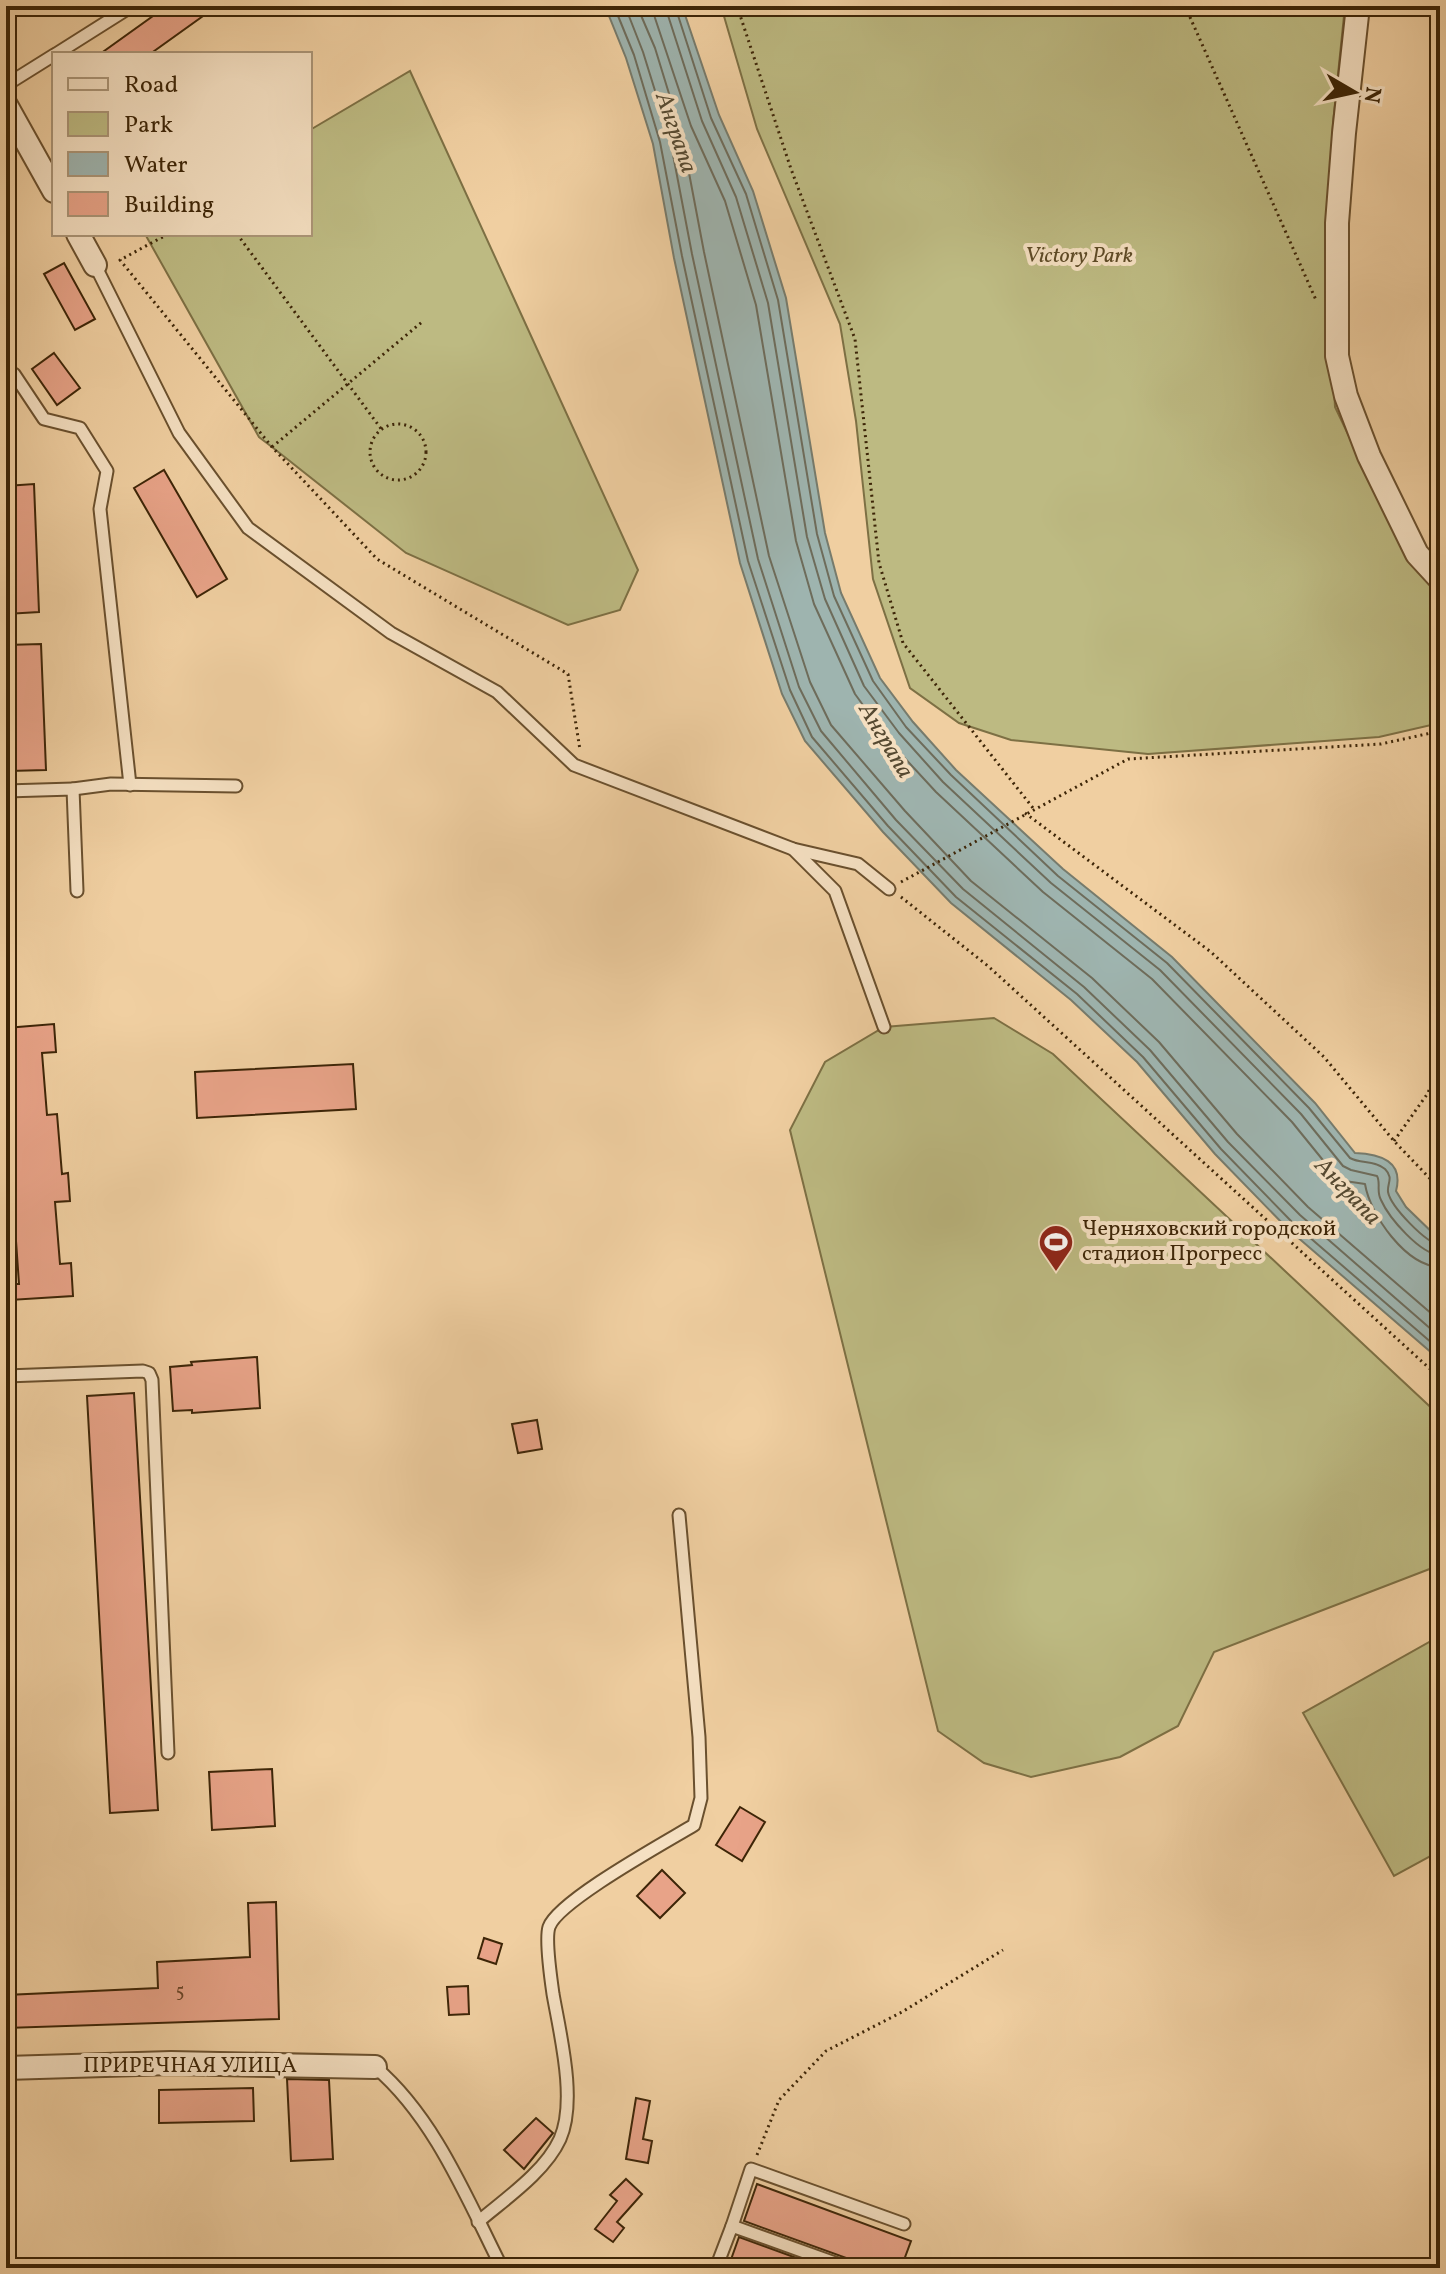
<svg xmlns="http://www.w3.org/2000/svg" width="1446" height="2274" viewBox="0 0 1446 2274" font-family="Vollkorn,serif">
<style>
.green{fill:#bdba82;stroke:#7d7044;stroke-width:2}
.water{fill:#9eb4af;stroke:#777b6c;stroke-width:2}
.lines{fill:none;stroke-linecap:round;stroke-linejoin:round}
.shore{stroke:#6e6c5b;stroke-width:2}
.building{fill:#e8a388;stroke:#3d2507;stroke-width:2}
.service-casing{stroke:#6a502e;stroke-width:15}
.minor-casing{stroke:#6a502e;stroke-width:26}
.path{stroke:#3d2507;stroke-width:3;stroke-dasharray:2 4;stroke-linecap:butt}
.service{stroke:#f5e0c2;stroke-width:11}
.minor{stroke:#f5e0c2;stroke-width:22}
.labels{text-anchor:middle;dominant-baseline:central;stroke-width:8;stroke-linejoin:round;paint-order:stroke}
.number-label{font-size:18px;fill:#684427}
.park-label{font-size:22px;font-style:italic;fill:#5d4a26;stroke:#f5e0c2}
.poi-label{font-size:22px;fill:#3d2507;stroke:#f5e0c2;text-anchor:start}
.street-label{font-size:22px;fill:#3d2507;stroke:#f5e0c2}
.water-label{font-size:24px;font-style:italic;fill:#554931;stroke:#f5e0c2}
</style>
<rect width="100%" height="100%" fill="#f0cfa1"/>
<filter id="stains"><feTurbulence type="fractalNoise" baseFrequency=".0025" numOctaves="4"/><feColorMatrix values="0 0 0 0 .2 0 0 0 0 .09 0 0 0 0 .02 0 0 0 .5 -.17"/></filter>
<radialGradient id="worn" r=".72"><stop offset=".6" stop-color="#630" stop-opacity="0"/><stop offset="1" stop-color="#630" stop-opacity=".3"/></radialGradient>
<g class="green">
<path d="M 721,6 L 1345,6 L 1333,123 L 1327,245 L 1335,407 L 1401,545 L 1440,587 L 1440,723 L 1379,737 L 1148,754 L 1011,740 L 959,723 L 910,688 L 873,579 L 856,421 L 840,324 L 757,129 Z"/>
<path d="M 410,71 L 638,570 L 620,610 L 568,625 L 406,553 L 272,447 L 259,437 L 145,234 L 310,234 L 310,130 Z"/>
<path d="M 994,1018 L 1053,1054 L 1440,1416 L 1440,1565 L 1214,1652 L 1178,1726 L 1120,1757 L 1031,1777 L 984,1763 L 938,1731 L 790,1130 L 825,1062 L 884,1027 Z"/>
<path d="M 1440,1636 L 1440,1851 L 1394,1876 L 1303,1713 Z"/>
</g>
<path class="water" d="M 605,6 L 682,6 L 719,115 L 753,191 L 786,298 L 825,533 L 841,593 L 880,678 L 913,722 L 956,770 L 1063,869 L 1172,957 L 1315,1103 L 1355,1153 C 1380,1154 1404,1161 1396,1191 L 1406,1207 L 1440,1240 L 1440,1360 L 1288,1229 L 1215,1154 L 1137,1062 L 1071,1000 L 951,903 L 883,832 L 805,741 L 782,694 L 740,563 L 674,258 L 653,144 L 626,58 Z"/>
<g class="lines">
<g class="shore">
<path d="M 614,6 L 634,55 L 660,142 L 682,256 L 748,561 L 790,690 L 812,737 L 888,826 L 956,897 L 1077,994 L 1143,1057 L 1221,1149 L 1293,1223 L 1440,1350"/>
<path d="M 625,6 L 643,52 L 670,139 L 692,254 L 758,559 L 799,687 L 821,731 L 896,820 L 963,889 L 1084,987 L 1150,1050 L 1228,1142 L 1300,1215 L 1440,1337"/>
<path d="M 637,6 L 655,48 L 682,136 L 704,252 L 769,556 L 810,682 L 831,725 L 905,811 L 971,881 L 1092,978 L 1159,1042 L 1237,1134 L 1308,1207 L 1440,1321"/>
<path d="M 653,6 L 655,18 L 691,126 L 725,201 L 756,305 L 796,541 L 814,604 L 855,694 L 889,741 L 936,792 L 1043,892 L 1152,979 L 1292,1122 L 1335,1175 L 1345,1181 L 1365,1184 C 1370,1215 1406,1266 1440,1267"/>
<path d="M 665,6 L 702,121 L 736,197 L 768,303 L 807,537 L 825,599 L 864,686 L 899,733 L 943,782 L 1051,883 L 1160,970 L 1301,1114 L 1343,1166 L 1351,1170 L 1377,1176 C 1381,1183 1376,1191 1381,1200 C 1389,1218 1420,1254 1440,1255"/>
<path d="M 675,6 L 711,118 L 746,194 L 778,300 L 817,534 L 834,596 L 873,681 L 906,727 L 951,775 L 1058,876 L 1167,963 L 1309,1108 L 1350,1158 C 1361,1164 1374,1160 1385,1169 C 1394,1178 1387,1183 1388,1192 C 1391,1207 1426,1243 1440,1245"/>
</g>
</g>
<g class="building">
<path d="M 167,6 L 217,6 L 150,54 L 100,54 Z"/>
<path d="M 64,263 L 95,319 L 75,330 L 44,274 Z"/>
<path d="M 54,353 L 80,388 L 57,405 L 32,369 Z"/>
<path d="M 164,470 L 227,579 L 197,597 L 134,488 Z"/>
<path d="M 34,484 L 39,612 L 6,614 L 6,486 Z"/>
<path d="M 41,644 L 46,770 L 9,771 L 6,645 Z"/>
<path d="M 54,1024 L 56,1052 L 42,1053 L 47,1115 L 57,1114 L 62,1174 L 68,1173 L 70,1201 L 55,1202 L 60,1264 L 71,1263 L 73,1296 L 10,1300 L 9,1284 L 19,1284 L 13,1198 L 6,1198 L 6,1028 Z"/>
<path d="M 353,1064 L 356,1109 L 197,1118 L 195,1072 Z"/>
<path d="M 257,1357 L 260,1408 L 192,1413 L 192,1410 L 173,1411 L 170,1367 L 192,1365 L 191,1362 Z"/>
<path d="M 134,1393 L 158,1810 L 110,1813 L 87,1396 Z"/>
<path d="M 537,1420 L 542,1449 L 518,1453 L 512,1424 Z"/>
<path d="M 272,1769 L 275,1826 L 212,1830 L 209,1772 Z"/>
<path d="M 740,1807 L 765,1822 L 742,1861 L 716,1845 Z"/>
<path d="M 662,1870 L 685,1893 L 660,1918 L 637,1896 Z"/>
<path d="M 276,1902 L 279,2019 L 6,2028 L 6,1995 L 158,1988 L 157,1962 L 250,1957 L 248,1903 Z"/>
<path d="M 484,1938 L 502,1944 L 496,1964 L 478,1958 Z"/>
<path d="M 468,1986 L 469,2014 L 449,2015 L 447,1987 Z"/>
<path d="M 287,2079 L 329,2080 L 333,2159 L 291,2161 Z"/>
<path d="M 253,2088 L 254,2121 L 159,2123 L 159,2090 Z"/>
<path d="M 636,2098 L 650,2101 L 643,2139 L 652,2141 L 648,2163 L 626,2159 Z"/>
<path d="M 536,2118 L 553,2133 L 524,2169 L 504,2150 Z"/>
<path d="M 626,2179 L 642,2194 L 617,2222 L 624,2228 L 613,2242 L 595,2229 L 617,2201 L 610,2195 Z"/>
<path d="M 757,2184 L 911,2241 L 901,2268 L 857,2268 L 852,2260 L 744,2221 Z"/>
<path d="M 739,2237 L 824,2268 L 728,2268 Z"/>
</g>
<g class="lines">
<g class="service-casing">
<g id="service">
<path d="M 56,54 L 132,6"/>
<path d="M 6,85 L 54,55"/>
<path d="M 95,265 L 179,433 L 248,528 L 391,633 L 497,692 L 574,765 L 793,849 L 858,864 L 889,889"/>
<path d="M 6,372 L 14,374 L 44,419 L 80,428 L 107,471 L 100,509 L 130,785"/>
<path d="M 73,789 L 111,784 L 236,786"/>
<path d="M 6,791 L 73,789 L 77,891"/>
<path d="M 793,849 L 835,891 L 884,1027"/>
<path d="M 6,1376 L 143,1371 L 149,1373 L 152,1380 L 168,1753"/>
<path d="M 375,2067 C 435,2118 467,2199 502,2268"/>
<path d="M 478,2222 C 505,2199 545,2172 560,2139 C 577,2101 560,2034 553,1994 C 551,1980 545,1939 549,1927 C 558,1901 666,1842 694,1825 L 701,1798 L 699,1737 L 679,1515"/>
<path d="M 732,2226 L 751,2169 L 904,2224"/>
<path d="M 716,2268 L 732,2226 L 849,2268"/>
</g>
</g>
<g class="minor-casing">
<g id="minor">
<path d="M 1358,6 L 1344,133 L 1337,223 L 1337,356 L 1346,396 L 1369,456 L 1417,554 L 1440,579"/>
<path d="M 6,105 L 54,191"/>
<path d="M 78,234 L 95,265"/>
<path d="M 6,2068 L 171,2063 L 375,2067"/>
</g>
</g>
<g class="path">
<path d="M 737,6 L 791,169 L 855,339 L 879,563 L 903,643 L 1033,808"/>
<path d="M 1185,6 L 1316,300"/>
<path d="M 168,234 L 120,260 L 272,447 L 377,559 L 568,674 L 580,750"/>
<path d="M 237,234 L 382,430"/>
<circle cx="398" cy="452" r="28"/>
<path d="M 272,447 L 422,322"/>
<path d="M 1025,813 L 1211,952 L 1324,1057 L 1394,1141 L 1440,1189"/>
<path d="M 901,882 L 1128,759 L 1381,744 L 1440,731"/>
<path d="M 901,897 L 988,966 L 1440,1378"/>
<path d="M 1394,1141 L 1428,1093 L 1440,1059"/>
<path d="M 757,2155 L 779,2100 L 826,2051 L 902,2012 L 1003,1950"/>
</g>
<use href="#service" class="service"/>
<use href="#minor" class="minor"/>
</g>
<defs>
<g id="stadium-pin" transform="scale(1.8)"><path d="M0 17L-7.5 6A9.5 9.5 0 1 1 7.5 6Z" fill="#8f2418" stroke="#f5e0c2"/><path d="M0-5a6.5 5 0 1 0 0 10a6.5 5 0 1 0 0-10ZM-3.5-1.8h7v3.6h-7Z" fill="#fff"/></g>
</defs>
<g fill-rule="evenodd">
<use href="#stadium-pin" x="1056" y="1242"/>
</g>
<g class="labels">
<g class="number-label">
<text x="180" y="1992">5</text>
</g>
<g class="park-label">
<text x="1079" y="256">Victory Park</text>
</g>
<g class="poi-label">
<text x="1082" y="1229">Черняховский городской<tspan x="1082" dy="25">стадион Прогресс</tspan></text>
</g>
<g class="street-label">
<text x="190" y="2066">ПРИРЕЧНАЯ УЛИЦА</text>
</g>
<g class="water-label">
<text transform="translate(675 133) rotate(71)">Анграпа</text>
<text transform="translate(885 741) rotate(59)">Анграпа</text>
<text transform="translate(1347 1192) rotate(46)">Анграпа</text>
</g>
</g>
<rect width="1446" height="2274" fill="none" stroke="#f0cfa1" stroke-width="32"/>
<rect x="8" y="8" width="1430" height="2258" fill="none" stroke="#3d2507" stroke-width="4"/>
<rect x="16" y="16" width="1414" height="2242" fill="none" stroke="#3d2507" stroke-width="2"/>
<rect x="52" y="52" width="260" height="184" fill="#f5e0c2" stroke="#ab9577" stroke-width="2"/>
<rect x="68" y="78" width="40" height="12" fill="#f5e0c2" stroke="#ab9577" stroke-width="2"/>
<text x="124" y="92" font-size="24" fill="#3d2507">Road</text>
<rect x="68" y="112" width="40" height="24" fill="#bdba82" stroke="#ab9577" stroke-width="2"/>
<text x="124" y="132" font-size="24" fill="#3d2507">Park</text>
<rect x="68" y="152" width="40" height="24" fill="#9eb4af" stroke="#ab9577" stroke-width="2"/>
<text x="124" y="172" font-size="24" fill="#3d2507">Water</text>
<rect x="68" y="192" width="40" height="24" fill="#e8a388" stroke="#ab9577" stroke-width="2"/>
<text x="124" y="212" font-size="24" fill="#3d2507">Building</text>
<g transform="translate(1354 92) rotate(99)" stroke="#f5e0c2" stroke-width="6" paint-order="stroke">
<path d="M0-6L14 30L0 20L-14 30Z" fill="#3d2507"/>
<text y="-12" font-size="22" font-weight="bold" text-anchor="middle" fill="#3d2507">N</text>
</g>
<rect width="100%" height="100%" filter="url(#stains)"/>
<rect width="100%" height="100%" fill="url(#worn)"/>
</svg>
